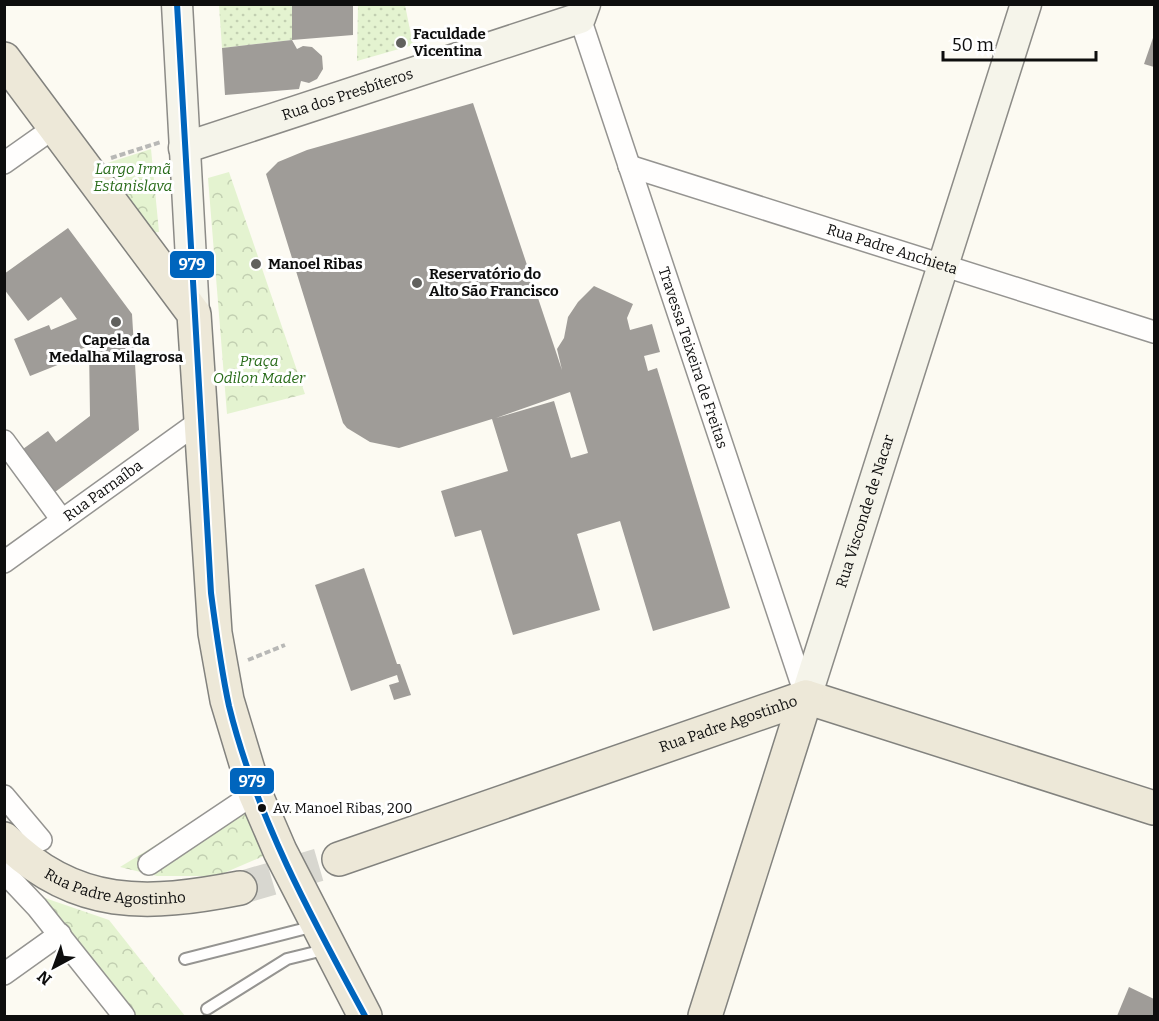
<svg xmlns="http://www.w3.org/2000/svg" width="1159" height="1021" viewBox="0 0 1159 1021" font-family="Bitter,serif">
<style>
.grass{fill:url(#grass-dots)}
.park{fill:url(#park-crowns)}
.building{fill:#9f9c98;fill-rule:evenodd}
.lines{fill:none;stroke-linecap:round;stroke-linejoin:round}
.primary-tunnel{stroke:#d8d7d0;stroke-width:33;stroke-dasharray:33 16;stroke-linecap:butt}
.lane-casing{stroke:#959491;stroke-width:14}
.street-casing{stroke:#959491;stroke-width:24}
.secondary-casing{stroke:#8c8b87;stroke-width:33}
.primary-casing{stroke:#82827e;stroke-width:36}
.path{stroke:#b8b8b6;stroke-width:4;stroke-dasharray:6 3;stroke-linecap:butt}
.lane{stroke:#fffefd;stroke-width:10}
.street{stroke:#fffefd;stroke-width:21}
.secondary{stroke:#f5f4ea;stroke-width:30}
.primary{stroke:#ede8d8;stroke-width:33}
.bus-1-casing{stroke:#fff;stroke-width:10}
.bus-1{stroke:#0065bd;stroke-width:6}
.poi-dot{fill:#61615e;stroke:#fff;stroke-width:2}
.bus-dot{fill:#0e0e0e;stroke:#fff;stroke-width:2}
.labels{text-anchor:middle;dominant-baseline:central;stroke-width:6;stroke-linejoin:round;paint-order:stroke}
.bus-label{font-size:14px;fill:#0e0e0e;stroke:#fff;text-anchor:start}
.poi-label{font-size:15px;font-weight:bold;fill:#0e0e0e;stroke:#fff;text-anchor:start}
.street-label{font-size:15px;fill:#0e0e0e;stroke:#fff}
.park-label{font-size:15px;font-style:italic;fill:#286b19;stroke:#fff}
.line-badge{stroke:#fff;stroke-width:2}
.badge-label{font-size:16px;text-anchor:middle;font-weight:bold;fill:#fff}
</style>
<defs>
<pattern id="grass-dots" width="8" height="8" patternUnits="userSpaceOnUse" patternTransform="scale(1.5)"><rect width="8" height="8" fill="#e4f3d0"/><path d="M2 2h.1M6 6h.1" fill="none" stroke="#c2cfb1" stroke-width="1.8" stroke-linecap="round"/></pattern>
<pattern id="park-crowns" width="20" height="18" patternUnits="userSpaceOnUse" patternTransform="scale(1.5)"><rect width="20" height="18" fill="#e4f3d0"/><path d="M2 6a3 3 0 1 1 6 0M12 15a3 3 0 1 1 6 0" fill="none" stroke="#c2cfb1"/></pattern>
</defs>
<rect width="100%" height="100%" fill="#fcfaf2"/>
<g class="grass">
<path d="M 219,5 L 292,5 L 292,40 L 222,48 Z"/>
<path d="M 358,5 L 405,5 L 413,45 L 357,61 Z"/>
</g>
<g class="park">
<path d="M 151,149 L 159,232 L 151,233 L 98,166 Z"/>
<path d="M 229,172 L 305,394 L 227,414 L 208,178 Z"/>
<path d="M 245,790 L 273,852 L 217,876 L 157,876 L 120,867 Z"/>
<path d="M 42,897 L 109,920 L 185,1016 L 135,1016 Z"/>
</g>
<g class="building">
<path d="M 292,4 L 353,4 L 353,35 L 292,40 Z"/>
<path d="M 1154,35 L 1154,67 L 1144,64 Z"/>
<path d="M 292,40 L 297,49 L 303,46 L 312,47 L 322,56 L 323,69 L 317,79 L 309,83 L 301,81 L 299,89 L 225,95 L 222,48 Z"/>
<path d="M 473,103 L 562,370 L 557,349 L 564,338 L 568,317 L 578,302 L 594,286 L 633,304 L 627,318 L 630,330 L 652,324 L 660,352 L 644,356 L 648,371 L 657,368 L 730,608 L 653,631 L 620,521 L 577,534 L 600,610 L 513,635 L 481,530 L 455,537 L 441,491 L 508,471 L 492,419 L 399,448 L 370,442 L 347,428 L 343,423 L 266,174 L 278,162 L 307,150 ZM 570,392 L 588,453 L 571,458 L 554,401 L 496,418 Z"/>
<path d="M 68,228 L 132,314 L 139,430 L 55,492 L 23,449 L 48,431 L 56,442 L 90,416 L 89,346 L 67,354 L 70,360 L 30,376 L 14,339 L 49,325 L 51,330 L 77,319 L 61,297 L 28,321 L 4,289 L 4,274 Z"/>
<path d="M 364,568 L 397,664 L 400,664 L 411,695 L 394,700 L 389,685 L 399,682 L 397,675 L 351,691 L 315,585 Z"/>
<path d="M 1129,987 L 1154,999 L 1154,1016 L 1117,1016 Z"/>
</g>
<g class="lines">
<path class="primary-tunnel" d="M 240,888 L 339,859"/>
<g class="lane-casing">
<g id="lane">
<path d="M 185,959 L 315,926"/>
<path d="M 207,1009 L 287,959 L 328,949"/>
</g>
</g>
<g class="street-casing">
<g id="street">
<path id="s1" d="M 580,18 L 806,697"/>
<path d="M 4,163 L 55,127"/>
<path id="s2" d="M 629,166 L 1154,332"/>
<path d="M 4,441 L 62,520"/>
<path id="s3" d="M 4,562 L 200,421"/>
<path d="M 4,796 L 41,840"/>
<path d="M 149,864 L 255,793"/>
<path d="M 4,872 L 37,907 L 124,1016"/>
<path d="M 4,974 L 60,934"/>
</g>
</g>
<g class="secondary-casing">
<g id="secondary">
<path d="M 177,4 L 194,314"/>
<path id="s4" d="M 184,148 L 580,18 L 585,4"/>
<path id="s5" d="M 806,697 L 1026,4"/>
</g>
</g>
<g class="primary-casing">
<g id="primary">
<path d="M 4,59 L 194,314 L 215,633 L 227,700 L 255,793 L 280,851 L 365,1016"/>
<path id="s6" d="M 4,839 C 75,910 148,906 240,888"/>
<path id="s7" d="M 339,859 L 806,697 L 1154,808"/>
<path d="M 705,1016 L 806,697"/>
</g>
</g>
<g class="path">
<path d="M 111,158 L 161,142"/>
<path d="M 248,660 L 285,645"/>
</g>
<use href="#lane" class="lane"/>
<use href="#street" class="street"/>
<use href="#secondary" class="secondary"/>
<use href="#primary" class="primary"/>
<g class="bus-1-casing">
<path id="bus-1" d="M 177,4 L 211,593 C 216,631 221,669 229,706 C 256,816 311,917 365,1016"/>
</g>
<use href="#bus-1" class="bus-1"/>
</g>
<g class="poi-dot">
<circle cx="401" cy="43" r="6"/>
<circle cx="256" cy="264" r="6"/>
<circle cx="417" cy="283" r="6"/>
<circle cx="116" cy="322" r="6"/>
</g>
<circle class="bus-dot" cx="262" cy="808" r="5"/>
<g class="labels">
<g class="bus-label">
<text x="273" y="808">Av. Manoel Ribas, 200</text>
</g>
<g class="poi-label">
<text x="413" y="34">Faculdade<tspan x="413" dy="17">Vicentina</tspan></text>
<text x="268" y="264">Manoel Ribas</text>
<text x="429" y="274">Reservatório do<tspan x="429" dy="17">Alto São Francisco</tspan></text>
<text x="116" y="340" text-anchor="middle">Capela da<tspan x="116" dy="17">Medalha Milagrosa</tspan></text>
</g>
<g class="street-label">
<text stroke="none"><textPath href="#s4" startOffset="172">Rua dos Presbíteros</textPath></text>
<text stroke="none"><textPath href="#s2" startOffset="276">Rua Padre Anchieta</textPath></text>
<text stroke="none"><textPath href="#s1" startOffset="358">Travessa Teixeira de Freitas</textPath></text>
<text stroke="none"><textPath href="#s3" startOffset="122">Rua Parnaíba</textPath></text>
<text stroke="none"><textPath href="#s5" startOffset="195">Rua Visconde de Nacar</textPath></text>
<text stroke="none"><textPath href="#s7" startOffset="412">Rua Padre Agostinho</textPath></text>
<text stroke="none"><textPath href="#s6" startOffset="126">Rua Padre Agostinho</textPath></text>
</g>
<g class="park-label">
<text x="133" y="169">Largo Irmã<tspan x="133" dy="17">Estanislava</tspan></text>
<text x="259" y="361">Praça<tspan x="259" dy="17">Odilon Mader</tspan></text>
</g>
</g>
<g class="line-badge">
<rect x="169" y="250" width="46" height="29" rx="6" fill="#0065bd"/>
<rect x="229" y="767" width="46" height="28" rx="6" fill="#0065bd"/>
</g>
<g class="badge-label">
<text x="192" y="270">979</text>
<text x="252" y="787">979</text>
</g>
<rect width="1159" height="1021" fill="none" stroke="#0e0e0e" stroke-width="12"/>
<g transform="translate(54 967) rotate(221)" stroke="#ffffff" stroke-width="4.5" paint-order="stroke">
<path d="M0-4.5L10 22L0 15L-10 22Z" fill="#0e0e0e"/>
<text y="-9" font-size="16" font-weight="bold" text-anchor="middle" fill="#0e0e0e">N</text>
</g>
<path d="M943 51v9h153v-9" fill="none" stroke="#0e0e0e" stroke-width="3"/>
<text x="952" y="51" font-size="18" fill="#0e0e0e" stroke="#ffffff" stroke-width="4.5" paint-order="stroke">50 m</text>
</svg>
